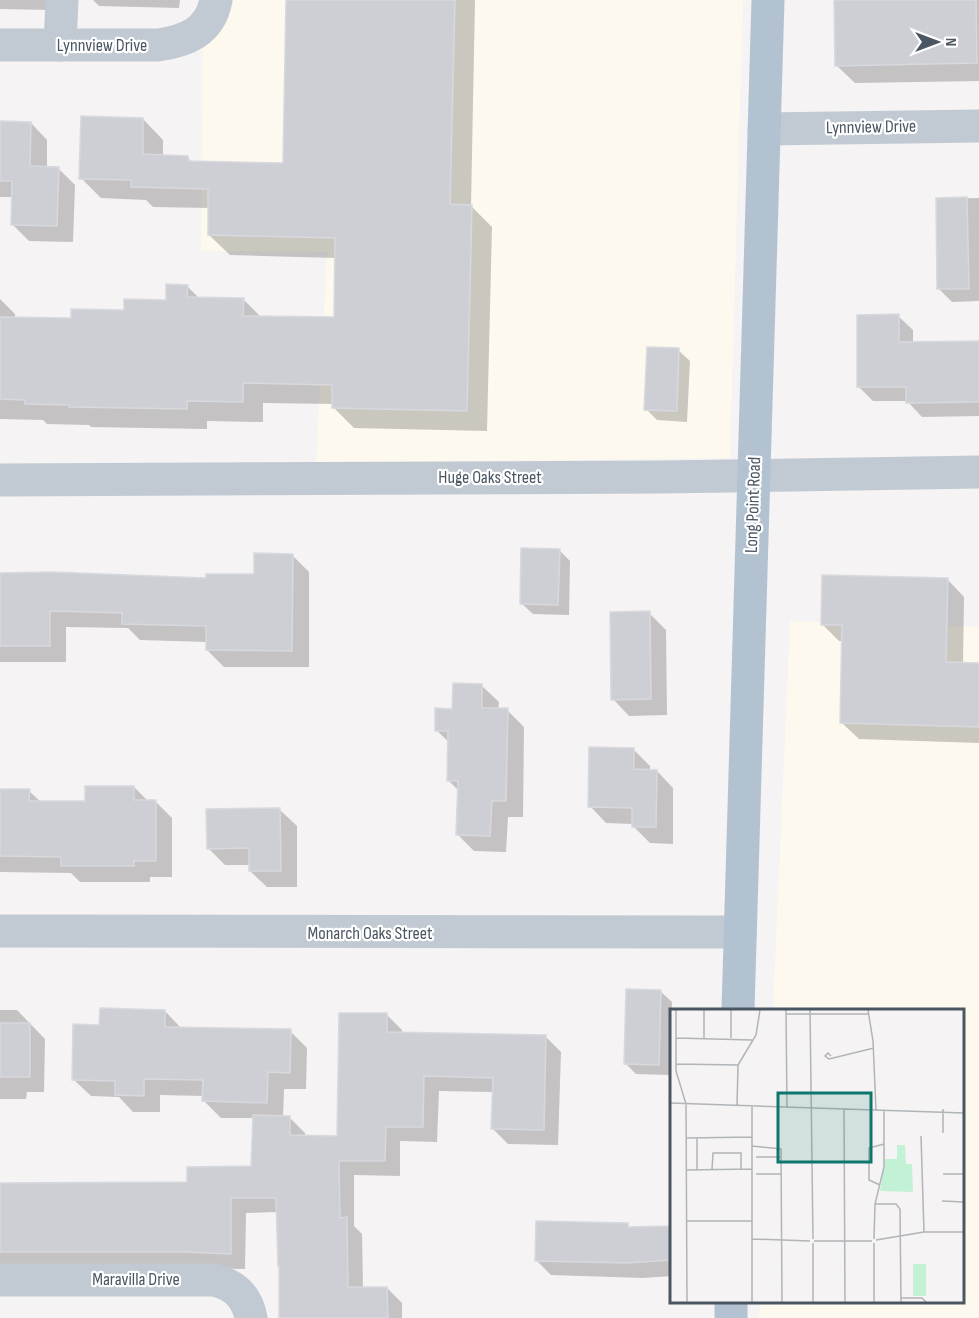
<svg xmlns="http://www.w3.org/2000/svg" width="979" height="1318" viewBox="0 0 979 1318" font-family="'Sofia Sans Condensed',sans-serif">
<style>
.commercial{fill:#fdf9ef}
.shadow{fill:#0003}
.building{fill:#cdcfd5;stroke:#d7d9de;stroke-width:1.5}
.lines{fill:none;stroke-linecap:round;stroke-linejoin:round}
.minor{stroke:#c1cad2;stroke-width:33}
.major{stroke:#b3c2d1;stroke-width:33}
.labels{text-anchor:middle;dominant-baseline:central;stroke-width:4.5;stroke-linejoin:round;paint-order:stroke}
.street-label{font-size:18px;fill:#4a5661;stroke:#fff}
.inset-road{fill:none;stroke:#b1b4b9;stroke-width:1.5}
.view{fill:#0f766e;fill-opacity:0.15;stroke:#0f766e;stroke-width:3}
.inset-edge{fill:none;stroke:#4a5661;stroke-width:3}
</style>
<rect width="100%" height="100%" fill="#f5f3f3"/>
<g class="commercial">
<path d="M 203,0 L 743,0 L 730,458 L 316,463 L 327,252 L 201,251 Z"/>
<path d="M 790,621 L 979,627 L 979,1318 L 759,1318 L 760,1302 L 962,1302 L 962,1010 L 773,1010 Z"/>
</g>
<g class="shadow">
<path d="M 0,0 L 52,0 L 52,10 L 0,9 Z"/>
<path d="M 93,0 L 180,0 L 179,8 L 99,6 Z"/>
<path d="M 288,0 L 475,0 L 471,206 L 492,227 L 487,431 L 354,428 L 333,407 L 333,404 L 263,403 L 263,422 L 207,421 L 207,429 L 91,427 L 89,425 L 47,424 L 43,420 L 0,419 L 0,299 L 15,314 L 15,318 L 72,319 L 126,312 L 167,301 L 187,286 L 199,298 L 243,299 L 261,317 L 335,318 L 336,258 L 230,255 L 209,235 L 210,208 L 153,207 L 146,200 L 101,198 L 81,178 L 143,119 L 163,140 L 163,156 L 187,157 L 193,163 L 284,165 Z"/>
<path d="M 835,0 L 979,0 L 979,81 L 855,83 L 836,65 Z"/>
<path d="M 0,123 L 31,123 L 47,140 L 47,168 L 58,168 L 75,185 L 73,242 L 29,241 L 13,225 L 13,197 L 0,197 Z"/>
<path d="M 979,198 L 979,301 L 952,302 L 939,289 L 937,199 Z"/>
<path d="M 898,316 L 913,330 L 913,343 L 979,342 L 979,416 L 922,417 L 907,401 L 873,401 L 859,387 Z"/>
<path d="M 678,350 L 690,361 L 687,422 L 657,420 L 646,409 Z"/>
<path d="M 559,550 L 570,561 L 569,615 L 533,614 L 521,603 Z"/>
<path d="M 292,555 L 309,572 L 309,667 L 224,667 L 207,650 L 207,642 L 140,640 L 128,628 L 66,627 L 66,662 L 0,662 L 0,574 L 208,579 L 255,575 Z"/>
<path d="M 948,580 L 964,597 L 963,664 L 979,664 L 979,743 L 859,739 L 842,723 L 843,641 L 839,641 L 822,624 Z"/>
<path d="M 649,613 L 666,630 L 667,715 L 629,716 L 613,699 Z"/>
<path d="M 482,686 L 499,702 L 498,710 L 507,710 L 524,727 L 523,817 L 508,817 L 506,852 L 474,851 L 458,835 L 459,791 L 448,780 L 450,743 L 436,730 L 453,710 Z"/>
<path d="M 634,750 L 650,766 L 650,771 L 657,771 L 673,788 L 673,844 L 650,843 L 633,826 L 633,824 L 606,823 L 590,806 Z"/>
<path d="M 134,787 L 148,801 L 155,801 L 172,818 L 172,877 L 150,877 L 150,882 L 80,882 L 71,873 L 0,872 L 0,790 L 29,791 L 41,802 L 86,802 Z"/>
<path d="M 280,810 L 297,826 L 297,887 L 267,887 L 250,871 L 250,865 L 225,865 L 208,848 Z"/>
<path d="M 660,991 L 672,1002 L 669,1075 L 636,1074 L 625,1063 Z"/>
<path d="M 0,1010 L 17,1010 L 45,1039 L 44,1092 L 27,1092 L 26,1099 L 0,1099 Z"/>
<path d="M 165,1011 L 181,1028 L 290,1031 L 307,1048 L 306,1089 L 284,1089 L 283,1118 L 290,1118 L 305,1133 L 305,1137 L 339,1137 L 387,1015 L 402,1030 L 402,1034 L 546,1037 L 561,1052 L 558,1145 L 508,1144 L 493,1129 L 494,1092 L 439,1091 L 437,1142 L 400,1141 L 400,1176 L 354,1175 L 354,1226 L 362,1234 L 363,1288 L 387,1288 L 402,1303 L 402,1318 L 529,1318 L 281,1318 L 278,1212 L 246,1213 L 245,1269 L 75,1266 L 0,1267 L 0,1184 L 189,1184 L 253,1167 L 254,1118 L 221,1118 L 204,1101 L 204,1096 L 160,1095 L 160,1112 L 133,1112 L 119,1097 L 91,1096 L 74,1080 L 101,1026 Z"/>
<path d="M 628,1225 L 631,1228 L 672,1228 L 672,1276 L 643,1278 L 551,1275 L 536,1260 Z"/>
</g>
<g class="building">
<path d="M 286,0 L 455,0 L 450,204 L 472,205 L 467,411 L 332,408 L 332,385 L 243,383 L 243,402 L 187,401 L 187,409 L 69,407 L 69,405 L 25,404 L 25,400 L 0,399 L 0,317 L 71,318 L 71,309 L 124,310 L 124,299 L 166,300 L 166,284 L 188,285 L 187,297 L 244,298 L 243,316 L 334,317 L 335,238 L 208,235 L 208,189 L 131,187 L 131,180 L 79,179 L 81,116 L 143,118 L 143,154 L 188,156 L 188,161 L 283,163 Z"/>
<path d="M 834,0 L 976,0 L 977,63 L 835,66 Z"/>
<path d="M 0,121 L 31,122 L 30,166 L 59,167 L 57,226 L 11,225 L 12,181 L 0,181 Z"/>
<path d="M 967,197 L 969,289 L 937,289 L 936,198 Z"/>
<path d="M 899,314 L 899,342 L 979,341 L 979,402 L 906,403 L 906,387 L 857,387 L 857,315 Z"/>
<path d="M 647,347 L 679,348 L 677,411 L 644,410 Z"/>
<path d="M 521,548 L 560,549 L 558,605 L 520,604 Z"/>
<path d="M 254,553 L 293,554 L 292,651 L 206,650 L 206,626 L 122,624 L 122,613 L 50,611 L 50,646 L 0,646 L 0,573 L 50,572 L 206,578 L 206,574 L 254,574 Z"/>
<path d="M 822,575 L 948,578 L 946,662 L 979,663 L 979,727 L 840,723 L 842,625 L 821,625 Z"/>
<path d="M 650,611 L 651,699 L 611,700 L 610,612 Z"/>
<path d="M 453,683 L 482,684 L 482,708 L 508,708 L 506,801 L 492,801 L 490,836 L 456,835 L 458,781 L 447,781 L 448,731 L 435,731 L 435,708 L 452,709 Z"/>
<path d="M 589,747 L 634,748 L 634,769 L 657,770 L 656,827 L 632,827 L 632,808 L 588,807 Z"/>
<path d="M 85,786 L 134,786 L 134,800 L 156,800 L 156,861 L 134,861 L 134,866 L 61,866 L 61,857 L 0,856 L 0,789 L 30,789 L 29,801 L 85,801 Z"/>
<path d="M 280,808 L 281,871 L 249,871 L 249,848 L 207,849 L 206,809 Z"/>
<path d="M 626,989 L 661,990 L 659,1065 L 624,1064 Z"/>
<path d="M 100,1008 L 165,1010 L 165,1027 L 291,1029 L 290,1073 L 268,1072 L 267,1103 L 202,1101 L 203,1080 L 144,1079 L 144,1096 L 115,1095 L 115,1081 L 72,1080 L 73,1024 L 99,1025 Z"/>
<path d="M 339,1013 L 387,1013 L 387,1032 L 546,1035 L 544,1130 L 491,1129 L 493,1078 L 424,1076 L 423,1127 L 386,1127 L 385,1161 L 339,1161 L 340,1218 L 347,1217 L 348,1287 L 387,1287 L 388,1318 L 279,1318 L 279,1266 L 278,1266 L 276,1198 L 231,1198 L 231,1254 L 186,1252 L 0,1252 L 0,1183 L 187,1182 L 187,1167 L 251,1166 L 253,1115 L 290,1116 L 290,1135 L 337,1136 Z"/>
<rect x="0" y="1023" width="30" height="54"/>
<path d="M 536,1221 L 628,1223 L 628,1227 L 672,1226 L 672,1260 L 627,1263 L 535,1261 Z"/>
</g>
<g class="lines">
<g class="minor">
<path d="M 0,45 L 158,45 C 186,41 210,32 216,0"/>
<path d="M 60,45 L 62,0"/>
<path d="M 764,129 L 979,126"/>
<path d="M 0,480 L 662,477 L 979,472"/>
<path d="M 0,931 L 740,932"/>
<path d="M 0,1280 L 214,1280 C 235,1285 247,1297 251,1318"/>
</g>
<g class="major">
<path d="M 738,1010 L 768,0"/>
<path d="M 731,1318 L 731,1302"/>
</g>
</g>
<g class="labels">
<g class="street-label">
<text x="102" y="45">Lynnview Drive</text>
<text transform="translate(871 127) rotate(-1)">Lynnview Drive</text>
<text x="490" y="477">Huge Oaks Street</text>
<text transform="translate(753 505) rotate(-88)">Long Point Road</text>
<text x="370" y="933">Monarch Oaks Street</text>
<text x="136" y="1279">Maravilla Drive</text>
</g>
</g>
<g transform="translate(670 1009)">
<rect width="294" height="294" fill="#f5f3f3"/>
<path d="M 227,136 L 235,136 L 236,155 L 242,155 L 243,183 L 210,182 L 215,150 L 227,150 ZM 243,255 L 256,255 L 256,287 L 243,287 Z" fill="#c3f1d5"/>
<path class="inset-road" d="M 6,1 L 6,62 L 16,95 L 17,293M 116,1 L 117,99M 140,1 L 143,230M 198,1 L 203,32 L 206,101M 116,5 L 198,5M 6,29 L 82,31M 34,29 L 34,1M 61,29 L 61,1M 161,47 L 158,44 L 155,47 L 159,50 L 204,39M 6,55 L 68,56M 0,94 L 294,104M 67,97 L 68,56 L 86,26 L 90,1M 82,98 L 82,293M 174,100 L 175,293M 273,100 L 273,124M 251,127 L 254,223M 17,129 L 82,128M 27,129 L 27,161M 82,137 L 111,140 L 112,293M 86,148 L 111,148M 17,161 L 82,160M 42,161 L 43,144 L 71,144 L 71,161M 86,165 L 111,165M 273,165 L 294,165M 210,176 L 199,171 L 199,139 L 214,135M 272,192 L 294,193M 205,195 L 226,195 L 230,200 L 231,293M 16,212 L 82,212M 82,230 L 140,232M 204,230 L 205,195 L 214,158 L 214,101M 206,231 L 254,223 L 294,223M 144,232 L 202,232M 143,234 L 143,293M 204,234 L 204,293M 231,289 L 252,289 L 256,293"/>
<path class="view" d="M 108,84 L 201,84 L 201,153 L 108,153 Z"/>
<rect width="294" height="294" class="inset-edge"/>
</g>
<g transform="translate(937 42) rotate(90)" stroke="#ffffff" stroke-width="4.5" paint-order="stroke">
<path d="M0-4.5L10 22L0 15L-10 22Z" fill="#4a5661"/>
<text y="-9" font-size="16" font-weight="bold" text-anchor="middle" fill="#4a5661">N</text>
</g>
</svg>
